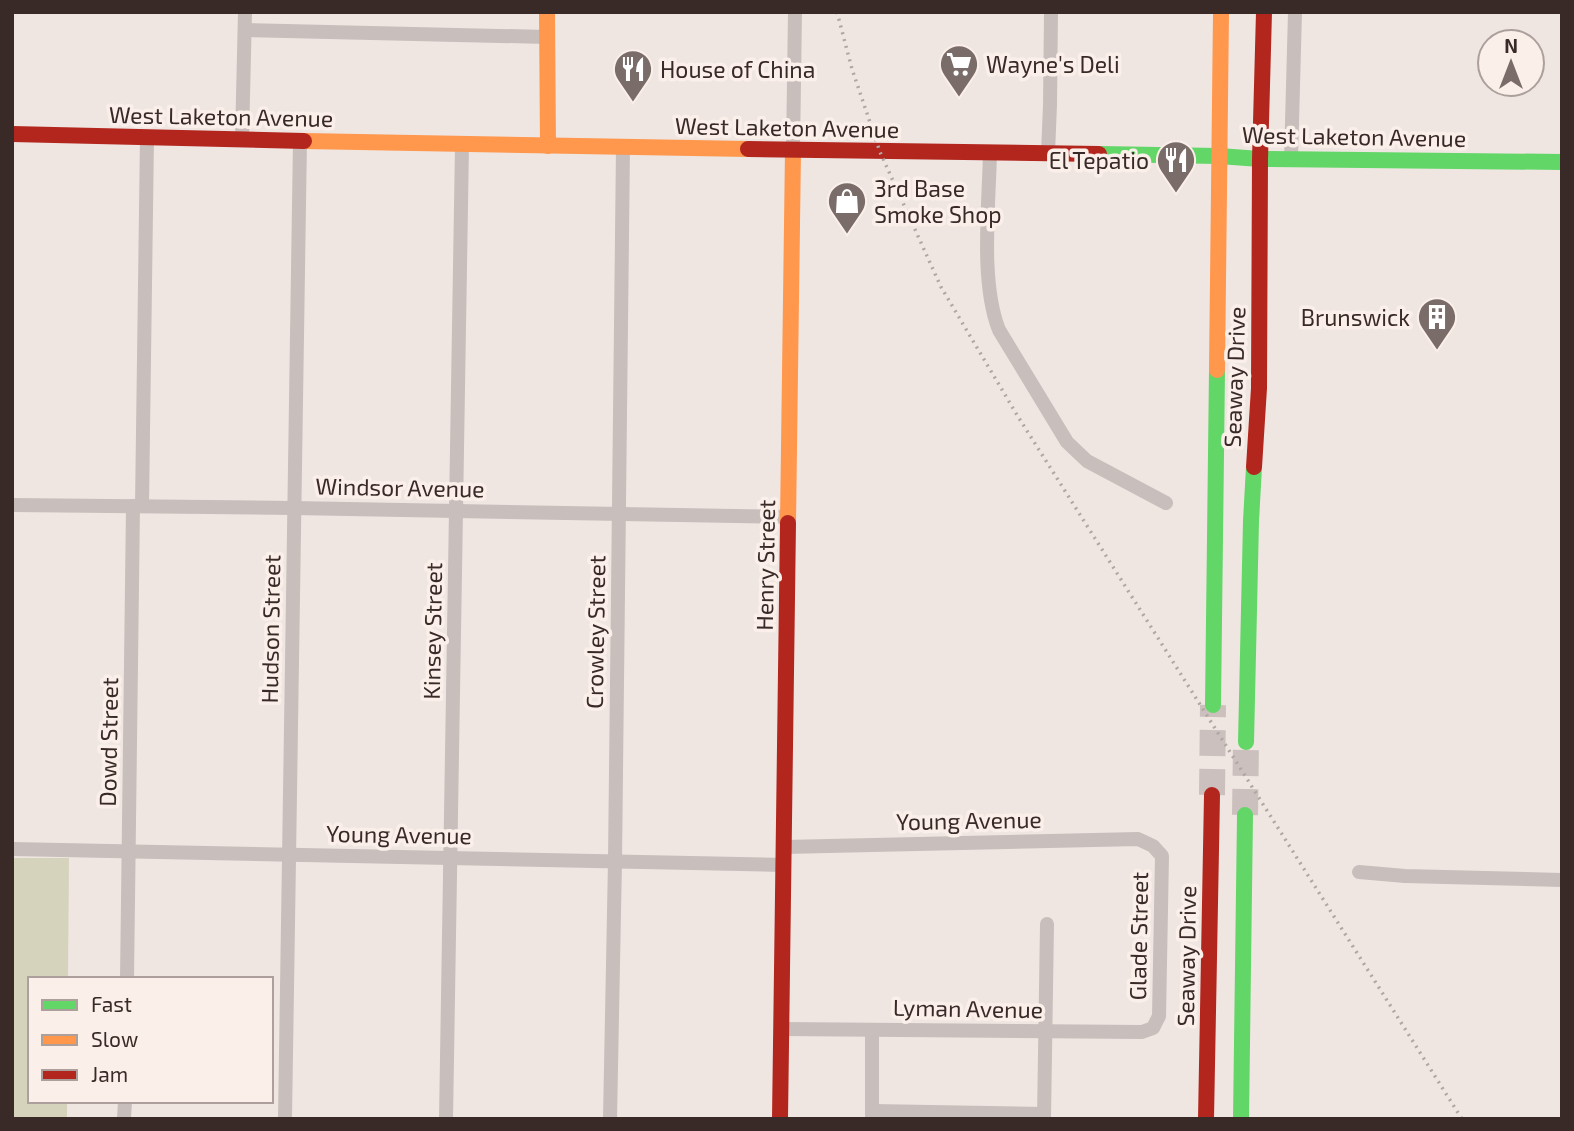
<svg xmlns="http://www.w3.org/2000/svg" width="1574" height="1131" viewBox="0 0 1574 1131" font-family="'Exo 2',sans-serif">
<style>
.green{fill:#d5d3bc}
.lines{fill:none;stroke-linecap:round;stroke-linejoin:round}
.highway-tunnel{stroke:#cbc0bd;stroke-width:26;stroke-dasharray:26 13;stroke-linecap:butt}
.street{stroke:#c8bebb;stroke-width:14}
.fast{stroke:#63d668;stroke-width:16}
.slow{stroke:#ff974d;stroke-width:16}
.jam{stroke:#b3261e;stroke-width:16}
.rail{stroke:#b0a7a5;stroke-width:3.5;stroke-dasharray:2 5;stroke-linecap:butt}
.labels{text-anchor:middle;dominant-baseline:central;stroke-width:7;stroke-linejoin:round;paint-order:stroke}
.poi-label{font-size:23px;fill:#392a28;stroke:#fbefea;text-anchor:start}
.street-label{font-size:23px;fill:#392a28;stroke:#fbefea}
</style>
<rect width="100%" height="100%" fill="#efe6e2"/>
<path class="green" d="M 12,858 L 69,858 L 68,979 L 30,979 L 30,1101 L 67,1101 L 67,1119 L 12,1119 Z"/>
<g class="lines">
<g class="highway-tunnel">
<path d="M 1212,795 L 1213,705"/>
<path d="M 1245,815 L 1246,742"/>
</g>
<g class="street">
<path d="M 245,30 L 547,37"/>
<path d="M 242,139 L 245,12"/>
<path d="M 793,150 L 795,12"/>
<path d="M 990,152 C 989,205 980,282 999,330 L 1067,442 L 1087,461 L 1166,503"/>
<path d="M 1048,153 L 1050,105 L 1051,12"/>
<path d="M 1291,159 L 1295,12"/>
<path d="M 12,505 L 294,508 L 788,517"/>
<path d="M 142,506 L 147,137"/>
<path d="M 12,849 L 784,865"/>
<path d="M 1359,872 L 1405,876 L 1562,880"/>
<path d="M 127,979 L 133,506"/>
<path d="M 782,1029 L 1142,1032 L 1153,1028 L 1159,1016 L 1162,856 L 1153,846 L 1138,839 L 784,847"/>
<path d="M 872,1111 L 1044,1114"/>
<path d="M 124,1119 L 125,1101"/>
<path d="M 285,1119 L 300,140"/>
<path d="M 446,1119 L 462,145"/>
<path d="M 610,1119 L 615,861 L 623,146"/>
<path d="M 872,1119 L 872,1030"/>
<path d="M 1044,1119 L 1047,924"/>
</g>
<g class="fast">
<path d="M 1099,154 L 1219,156 L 1260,159 L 1562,162"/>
<path d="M 1213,705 L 1217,370"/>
<path d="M 1246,742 L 1251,521 L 1254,467"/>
<path d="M 1241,1119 L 1245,815"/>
</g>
<g class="slow">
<path d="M 547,12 L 548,146"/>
<path d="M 304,141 L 748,149"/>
<path d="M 1217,370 L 1221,12"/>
<path d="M 788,523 L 793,150"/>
</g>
<g class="jam">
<path d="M 12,134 L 304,141"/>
<path d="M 748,149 L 1099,154"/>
<path d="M 1254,467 L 1259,388 L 1260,159 L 1264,12"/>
<path d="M 780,1119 L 788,523"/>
<path d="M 1206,1119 L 1212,795"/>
</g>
<path class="rail" d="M 837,12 L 852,69 L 880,152 L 941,287 L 1017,415 L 1462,1119"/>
</g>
<defs>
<g id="supermarket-pin" transform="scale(2.0125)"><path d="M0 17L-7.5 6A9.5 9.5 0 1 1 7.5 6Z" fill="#796c69" stroke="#fbefea"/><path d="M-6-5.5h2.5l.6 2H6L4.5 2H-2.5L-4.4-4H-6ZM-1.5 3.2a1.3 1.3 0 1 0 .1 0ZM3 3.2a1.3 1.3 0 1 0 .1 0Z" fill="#fff"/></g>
<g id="restaurant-pin" transform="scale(2.0125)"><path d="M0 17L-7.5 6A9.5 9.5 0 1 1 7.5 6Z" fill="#796c69" stroke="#fbefea"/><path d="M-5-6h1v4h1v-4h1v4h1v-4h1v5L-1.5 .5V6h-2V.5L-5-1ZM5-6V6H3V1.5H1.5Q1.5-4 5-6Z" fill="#fff"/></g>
<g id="shop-pin" transform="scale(2.0125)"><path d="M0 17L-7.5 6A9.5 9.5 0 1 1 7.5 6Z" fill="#796c69" stroke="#fbefea"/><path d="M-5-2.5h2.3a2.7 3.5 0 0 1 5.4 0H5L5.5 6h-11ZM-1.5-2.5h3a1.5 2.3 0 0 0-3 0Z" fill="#fff"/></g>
<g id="building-pin" transform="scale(2.0125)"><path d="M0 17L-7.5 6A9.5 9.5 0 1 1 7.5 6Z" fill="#796c69" stroke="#fbefea"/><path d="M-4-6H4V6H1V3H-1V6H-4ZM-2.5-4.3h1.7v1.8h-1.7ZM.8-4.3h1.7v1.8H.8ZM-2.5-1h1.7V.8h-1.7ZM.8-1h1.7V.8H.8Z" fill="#fff"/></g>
</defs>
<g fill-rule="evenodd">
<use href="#supermarket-pin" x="959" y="64"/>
<use href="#restaurant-pin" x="633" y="69"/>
<use href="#restaurant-pin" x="1176" y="160"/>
<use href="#shop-pin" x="847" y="201"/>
<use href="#building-pin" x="1437" y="317"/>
</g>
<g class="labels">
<g class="poi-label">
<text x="986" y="64">Wayne's Deli</text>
<text x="660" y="69">House of China</text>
<text x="1149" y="160" text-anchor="end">El Tepatio</text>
<text x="874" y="188">3rd Base<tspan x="874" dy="26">Smoke Shop</tspan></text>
<text x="1410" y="317" text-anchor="end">Brunswick</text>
</g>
<g class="street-label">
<text transform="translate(221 116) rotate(1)">West Laketon Avenue</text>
<text transform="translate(787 127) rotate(1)">West Laketon Avenue</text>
<text transform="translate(1354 136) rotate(1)">West Laketon Avenue</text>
<text transform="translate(1234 377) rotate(-88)">Seaway Drive</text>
<text transform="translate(400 487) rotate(1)">Windsor Avenue</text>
<text transform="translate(765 565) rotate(-89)">Henry Street</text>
<text transform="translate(270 629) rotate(-89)">Hudson Street</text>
<text transform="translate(432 631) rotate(-89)">Kinsey Street</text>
<text transform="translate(595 632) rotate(-89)">Crowley Street</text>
<text transform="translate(108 742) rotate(-89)">Dowd Street</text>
<text transform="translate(969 820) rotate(-1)">Young Avenue</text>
<text transform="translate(399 834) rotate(1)">Young Avenue</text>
<text transform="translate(1138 936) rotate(-89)">Glade Street</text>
<text transform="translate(1186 956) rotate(-89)">Seaway Drive</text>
<text transform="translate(968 1008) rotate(1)">Lyman Avenue</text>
</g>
</g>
<rect width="1574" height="1131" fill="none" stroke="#392a28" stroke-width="28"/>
<rect x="28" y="977" width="245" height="126" fill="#fbefea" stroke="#ada09c" stroke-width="2"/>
<rect x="42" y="1000" width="35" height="10" fill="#63d668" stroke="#ada09c" stroke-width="2"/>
<text x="91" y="1012" font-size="21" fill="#392a28">Fast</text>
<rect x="42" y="1035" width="35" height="10" fill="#ff974d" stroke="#ada09c" stroke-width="2"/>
<text x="91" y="1047" font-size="21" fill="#392a28">Slow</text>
<rect x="42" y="1070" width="35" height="10" fill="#b3261e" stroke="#ada09c" stroke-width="2"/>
<text x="91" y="1082" font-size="21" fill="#392a28">Jam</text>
<g transform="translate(1511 63)"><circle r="33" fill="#fbefea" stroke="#ada09c" stroke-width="2"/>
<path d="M0-5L12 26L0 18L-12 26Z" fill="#796c69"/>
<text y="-10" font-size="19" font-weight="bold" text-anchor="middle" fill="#392a28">N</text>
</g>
</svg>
